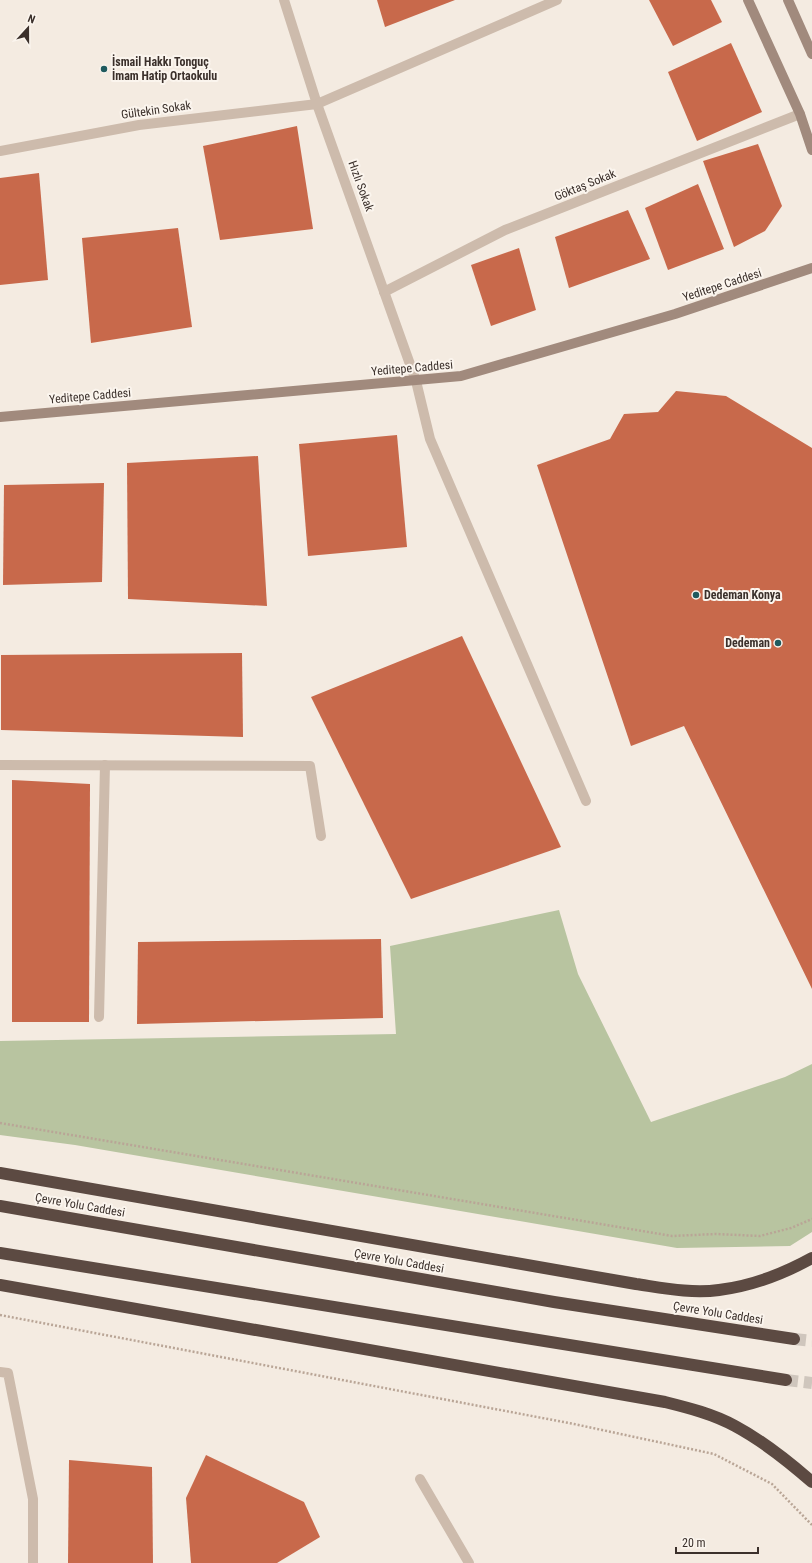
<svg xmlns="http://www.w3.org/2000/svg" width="812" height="1563" viewBox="0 0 812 1563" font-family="'Roboto Condensed',sans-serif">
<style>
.green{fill:#b8c4a0}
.building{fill:#c8694b}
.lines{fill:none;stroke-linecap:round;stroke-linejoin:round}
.highway-tunnel{stroke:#cfc6bd;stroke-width:12;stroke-dasharray:12 6;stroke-linecap:butt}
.path{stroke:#b9a596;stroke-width:2.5;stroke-dasharray:2 2;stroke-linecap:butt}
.street{stroke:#cdbbac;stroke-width:10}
.secondary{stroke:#a18a7d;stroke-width:10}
.highway{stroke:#5c4a42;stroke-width:12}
.poi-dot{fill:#1f5a5e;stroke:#fbf5ee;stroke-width:1.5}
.labels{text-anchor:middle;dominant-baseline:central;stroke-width:4;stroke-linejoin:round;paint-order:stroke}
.poi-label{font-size:12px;font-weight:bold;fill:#3b302b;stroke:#fbf5ee;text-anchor:start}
.street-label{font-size:12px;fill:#3b302b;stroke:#fbf5ee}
</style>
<rect width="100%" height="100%" fill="#f4ebe1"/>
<path class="green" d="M 559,910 L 578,974 L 651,1122 L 785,1077 L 812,1064 L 812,1232 L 790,1246 L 677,1248 L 75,1145 L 0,1135 L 0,1041 L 396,1034 L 390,946 Z"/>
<g class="building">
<path d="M 377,0 L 455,0 L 385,27 Z"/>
<path d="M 649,0 L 711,0 L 722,22 L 673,46 Z"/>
<path d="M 731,43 L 762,112 L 697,141 L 668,72 Z"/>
<path d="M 297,126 L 313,229 L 220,240 L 203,146 Z"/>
<path d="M 758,144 L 782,206 L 765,231 L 734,247 L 703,161 Z"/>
<path d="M 39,173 L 48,280 L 0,285 L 0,178 Z"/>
<path d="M 698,184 L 724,249 L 668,270 L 645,208 Z"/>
<path d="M 628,210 L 650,259 L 569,288 L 555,237 Z"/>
<path d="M 178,228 L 192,327 L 91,343 L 82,238 Z"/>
<path d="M 519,248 L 536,310 L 491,326 L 471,265 Z"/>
<path d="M 676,391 L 726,396 L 812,448 L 812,989 L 684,726 L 631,746 L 537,465 L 610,439 L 624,414 L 658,412 Z"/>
<path d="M 397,435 L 407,547 L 308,556 L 299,444 Z"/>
<path d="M 258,456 L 267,606 L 128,599 L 127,463 Z"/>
<path d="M 104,483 L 102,582 L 3,585 L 4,485 Z"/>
<path d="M 462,636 L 561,847 L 411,899 L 311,697 Z"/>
<path d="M 242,653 L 243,737 L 1,730 L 1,655 Z"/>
<path d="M 12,780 L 90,784 L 89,1022 L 12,1022 Z"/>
<path d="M 381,939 L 383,1018 L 137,1024 L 138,942 Z"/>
<path d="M 206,1455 L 304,1502 L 320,1537 L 277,1563 L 191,1563 L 186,1498 Z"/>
<path d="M 69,1460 L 152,1467 L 153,1563 L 68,1563 Z"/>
</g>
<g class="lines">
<g class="highway-tunnel">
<path d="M 794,1339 L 812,1341"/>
<path d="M 786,1380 L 812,1383"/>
</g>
<g class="path">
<path d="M 0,1123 L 672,1236 L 716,1234 L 760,1236 L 791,1228 L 812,1219"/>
<path d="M 0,1315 L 574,1424 L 714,1454 L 772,1484 L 812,1525"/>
</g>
<g class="street">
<path d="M 284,0 L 317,104 L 416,381 L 430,439 L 586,801"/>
<path d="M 0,151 L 139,125 L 317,104 L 557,0"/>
<path d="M 384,292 L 505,230 L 800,114"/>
<path d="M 0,765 L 310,766 L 321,836"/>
<path d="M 99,1017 L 105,765"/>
<path d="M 0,1372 L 8,1373 L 33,1499 L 33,1563"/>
<path d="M 420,1479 L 469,1563"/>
</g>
<g class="secondary">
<path d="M 748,0 L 800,114 L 812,150"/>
<path d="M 788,0 L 812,54"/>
<path d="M 0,417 L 461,376 L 675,314 L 812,268"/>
</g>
<g class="highway">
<path d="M 0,1173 L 636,1284 C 663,1288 692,1294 719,1290 C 752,1286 783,1274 812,1258"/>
<path d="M 0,1206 L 554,1302 L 794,1339"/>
<path d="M 0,1253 L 786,1380"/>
<path d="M 0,1285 L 665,1402 C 689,1408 713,1414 735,1426 C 763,1441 788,1461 812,1482"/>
</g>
</g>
<g class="poi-dot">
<circle cx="104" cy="69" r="4"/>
<circle cx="696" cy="595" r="4"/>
<circle cx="778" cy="643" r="4"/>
</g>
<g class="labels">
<g class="poi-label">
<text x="112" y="62">İsmail Hakkı Tonguç<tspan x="112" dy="14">İmam Hatip Ortaokulu</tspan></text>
<text x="704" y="595">Dedeman Konya</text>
<text x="770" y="643" text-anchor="end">Dedeman</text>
</g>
<g class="street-label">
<text transform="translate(156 110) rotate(-8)">Gültekin Sokak</text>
<text transform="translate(585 185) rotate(-22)">Göktaş Sokak</text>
<text transform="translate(361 186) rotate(70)">Hızlı Sokak</text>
<text transform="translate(722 285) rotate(-18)">Yeditepe Caddesi</text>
<text transform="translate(412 368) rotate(-5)">Yeditepe Caddesi</text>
<text transform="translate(90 396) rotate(-5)">Yeditepe Caddesi</text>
<text transform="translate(80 1205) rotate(10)">Çevre Yolu Caddesi</text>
<text transform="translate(399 1261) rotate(10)">Çevre Yolu Caddesi</text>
<text transform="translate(718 1313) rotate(9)">Çevre Yolu Caddesi</text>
</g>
</g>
<g transform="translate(28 28) rotate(21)" stroke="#fbf5ee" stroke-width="3" paint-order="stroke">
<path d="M0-3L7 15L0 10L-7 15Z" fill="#3b302b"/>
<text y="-6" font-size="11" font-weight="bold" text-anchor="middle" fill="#3b302b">N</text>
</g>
<path d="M676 1547v6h82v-6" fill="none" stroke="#3b302b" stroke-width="2"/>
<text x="682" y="1547" font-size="12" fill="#3b302b" stroke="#fbf5ee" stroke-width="3" paint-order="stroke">20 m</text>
</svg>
